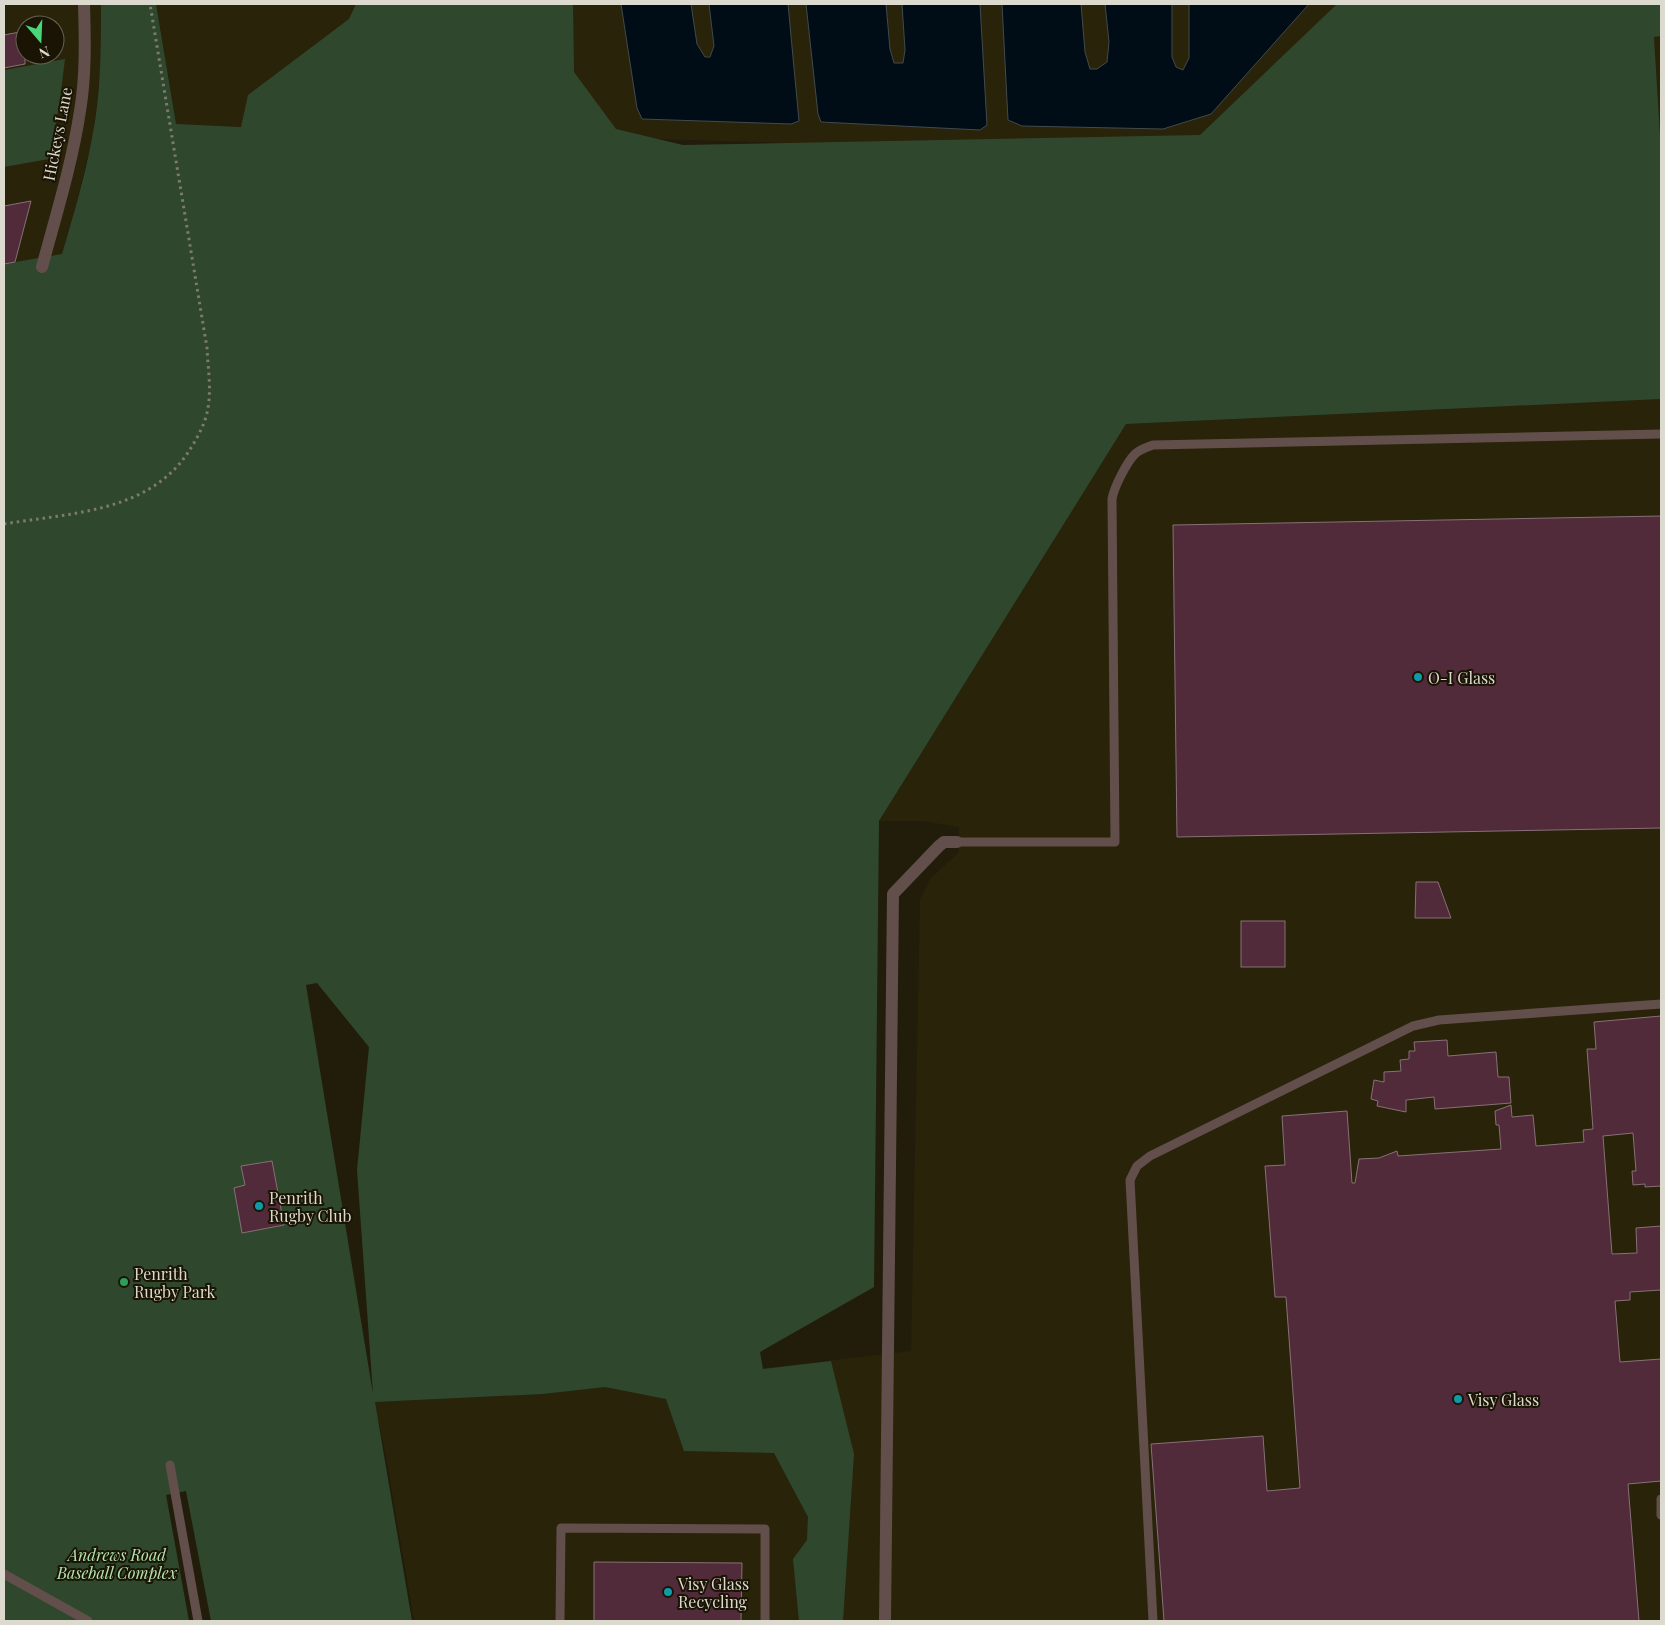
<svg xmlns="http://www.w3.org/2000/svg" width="1665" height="1625" viewBox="0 0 1665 1625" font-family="'Playfair Display',serif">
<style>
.built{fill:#292309;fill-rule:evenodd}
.green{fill:#2f482d;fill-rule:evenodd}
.water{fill:#000c16;stroke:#424a4d}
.building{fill:#512b3a;stroke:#877077}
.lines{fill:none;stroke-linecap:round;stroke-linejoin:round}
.path{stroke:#7f7b6c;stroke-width:3;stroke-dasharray:2.5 4;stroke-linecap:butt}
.lane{stroke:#624f4b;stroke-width:9}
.street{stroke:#624f4b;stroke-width:12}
.culture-dot{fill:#0f9aa8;stroke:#191404;stroke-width:2}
.leisure-dot{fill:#2e9e5b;stroke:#191404;stroke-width:2}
.labels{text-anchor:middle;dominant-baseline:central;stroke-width:4;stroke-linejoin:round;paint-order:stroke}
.street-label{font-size:16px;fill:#dcd9ce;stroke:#191404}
.poi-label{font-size:16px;fill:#dcd9ce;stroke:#191404;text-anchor:start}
.park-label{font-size:16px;font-style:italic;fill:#b4e6b1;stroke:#191404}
</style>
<rect width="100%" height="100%" fill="#221d0b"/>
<g class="built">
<path d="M 4,4 L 101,4 L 101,68 L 93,137 L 78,197 L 62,254 L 4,413 ZM 25,25 L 55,25 L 55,55 L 25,55 Z"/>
<path d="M 156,4 L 1343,4 L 1205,155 L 176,125 Z"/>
<path d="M 1654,36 L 1661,36 L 1661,151 Z"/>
<path d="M 1661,399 L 1661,1621 L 414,1621 L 385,1451 L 374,1402 L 543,1394 L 911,1351 L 920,899 L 931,878 L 959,852 L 959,827 L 922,821 L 879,821 L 1126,424 Z"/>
</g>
<g class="green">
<path d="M 101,4 L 156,4 L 176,124 L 241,127 L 248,95 L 349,19 L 356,4 L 573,4 L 574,72 L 616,129 L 683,145 L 1200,135 L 1337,4 L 1661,4 L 1661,36 L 1654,37 L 1661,151 L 1661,399 L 1126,424 L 879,821 L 874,1287 L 760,1352 L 763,1369 L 831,1361 L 854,1454 L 843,1621 L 799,1621 L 793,1559 L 807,1540 L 808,1517 L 774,1453 L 684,1451 L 666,1399 L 605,1387 L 543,1394 L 375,1402 L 412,1621 L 211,1621 L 186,1491 L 166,1495 L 189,1621 L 4,1621 L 4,264 L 62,254 C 73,216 85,177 92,138 C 101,94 101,49 101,4 ZM 317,983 L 369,1047 L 357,1170 L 373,1394 L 306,985 Z"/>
<path d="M 65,59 L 59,107 L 49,159 L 4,167 L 4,70 Z"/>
</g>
<g class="water">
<path d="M 621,4 L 691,4 L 697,44 L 705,57 L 710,57 L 714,46 L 709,4 L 788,4 L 799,121 L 791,124 L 642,119 L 637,108 Z"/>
<path d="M 806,4 L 886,4 L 890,49 L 894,63 L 903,63 L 905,50 L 902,4 L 980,4 L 987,125 L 980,130 L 821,122 L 818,114 Z"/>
<path d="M 1002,4 L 1081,4 L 1085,52 L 1090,69 L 1097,69 L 1107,62 L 1109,42 L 1105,4 L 1172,4 L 1172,57 L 1176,67 L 1183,70 L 1189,58 L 1189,4 L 1309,4 L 1211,114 L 1163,129 L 1022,126 L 1008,120 Z"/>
</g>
<g class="building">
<path d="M 25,31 L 25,64 L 4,68 L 4,35 Z"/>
<path d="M 31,201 L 15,262 L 4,264 L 4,206 Z"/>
<path d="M 1661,516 L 1661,828 L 1177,837 L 1173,525 Z"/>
<path d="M 1416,882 L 1438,882 L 1451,918 L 1415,918 Z"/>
<rect x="1241" y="921" width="44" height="46"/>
<path d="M 1661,1016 L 1661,1186 L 1645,1187 L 1645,1184 L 1633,1185 L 1632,1171 L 1636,1171 L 1633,1133 L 1603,1136 L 1612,1254 L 1637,1253 L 1636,1228 L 1661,1226 L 1661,1290 L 1630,1292 L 1630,1300 L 1615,1301 L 1620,1362 L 1661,1359 L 1661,1481 L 1628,1484 L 1639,1621 L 1164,1621 L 1151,1444 L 1263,1436 L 1267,1491 L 1300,1488 L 1286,1297 L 1275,1297 L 1265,1166 L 1285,1165 L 1282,1116 L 1347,1111 L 1352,1183 L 1355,1183 L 1359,1159 L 1379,1158 L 1397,1151 L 1398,1156 L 1501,1149 L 1499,1125 L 1496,1125 L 1495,1111 L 1511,1105 L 1512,1117 L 1533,1115 L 1536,1146 L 1584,1142 L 1583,1130 L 1593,1129 L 1587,1049 L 1596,1049 L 1594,1022 Z"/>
<path d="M 1447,1040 L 1448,1056 L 1496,1052 L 1498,1077 L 1509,1077 L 1511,1103 L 1435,1109 L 1434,1097 L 1406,1100 L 1406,1112 L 1377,1106 L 1378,1101 L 1371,1099 L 1374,1080 L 1384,1082 L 1384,1072 L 1401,1071 L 1400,1060 L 1409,1059 L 1409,1051 L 1415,1051 L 1414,1042 Z"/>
<path d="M 272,1161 L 284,1225 L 242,1233 L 234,1188 L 245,1185 L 241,1166 Z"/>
<path d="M 594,1562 L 742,1563 L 741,1621 L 594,1621 Z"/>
</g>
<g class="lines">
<path class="path" d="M 4,524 C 69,513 149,513 189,451 C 196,440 204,426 207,413 C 212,392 208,369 207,348 L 150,4"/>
<g class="lane">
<path d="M 957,842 L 1115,842 L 1112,499 C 1114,487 1127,462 1135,454 C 1140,449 1148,447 1153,445 L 1661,434"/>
<path d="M 170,1465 L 198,1621"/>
<path d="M 1661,1499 L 1661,1515"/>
<path d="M 4,1574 L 88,1621"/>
<path d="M 560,1621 L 561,1528 L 765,1529 L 765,1621"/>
<path d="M 1153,1621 L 1130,1180 L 1137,1166 L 1150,1156 L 1413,1026 L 1439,1020 L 1661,1004"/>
</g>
<g class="street">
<path d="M 42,267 C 56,215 72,164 80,111 C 86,76 85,39 84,4"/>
<path d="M 885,1621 L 893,894 L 939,846 L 944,842 L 957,842"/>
</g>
</g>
<g class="culture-dot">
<circle cx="1418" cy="677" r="5"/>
<circle cx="259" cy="1206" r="5"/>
<circle cx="1458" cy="1399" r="5"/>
<circle cx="668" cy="1592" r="5"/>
</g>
<circle class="leisure-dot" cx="124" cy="1282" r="5"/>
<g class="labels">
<g class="street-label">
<text transform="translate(57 134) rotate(-79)">Hickeys Lane</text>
</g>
<g class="poi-label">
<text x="1428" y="677">O-I Glass</text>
<text x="269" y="1197">Penrith<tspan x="269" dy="18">Rugby Club</tspan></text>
<text x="134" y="1273">Penrith<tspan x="134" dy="18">Rugby Park</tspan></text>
<text x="1468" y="1399">Visy Glass</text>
<text x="678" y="1583">Visy Glass<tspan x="678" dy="18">Recycling</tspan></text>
</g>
<g class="park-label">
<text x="117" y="1554">Andrews Road<tspan x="117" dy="18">Baseball Complex</tspan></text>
</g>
</g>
<rect width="1665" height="1625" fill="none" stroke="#dcd9ce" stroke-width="10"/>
<g transform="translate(40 40) rotate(161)"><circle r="24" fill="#191404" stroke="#676355"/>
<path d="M0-4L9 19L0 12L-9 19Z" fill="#49d778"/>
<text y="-8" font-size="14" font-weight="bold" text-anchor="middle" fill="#dcd9ce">N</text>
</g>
</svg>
